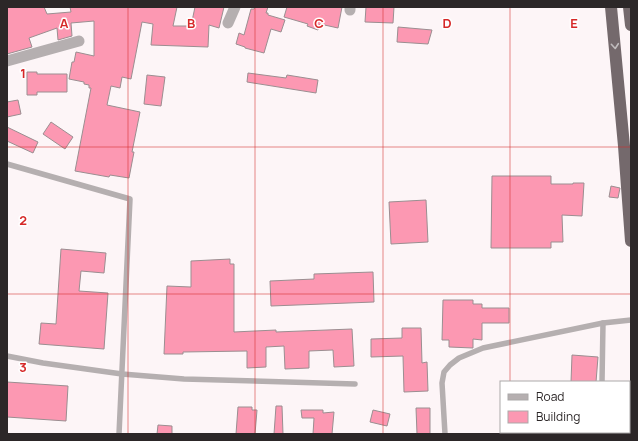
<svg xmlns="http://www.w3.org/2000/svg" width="638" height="441" viewBox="0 0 638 441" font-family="Manrope,sans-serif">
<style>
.building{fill:#fc98b2;stroke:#9b8e91}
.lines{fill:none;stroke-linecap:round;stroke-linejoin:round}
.service{stroke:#b5afb0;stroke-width:5.5}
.minor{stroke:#b5afb0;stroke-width:11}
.trunk{stroke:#74696c;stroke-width:12}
.oneway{stroke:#c0bcbd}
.grid{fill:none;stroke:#d62828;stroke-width:1;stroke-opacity:0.55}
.grid-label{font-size:13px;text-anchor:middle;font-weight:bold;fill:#d62828;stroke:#fff;stroke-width:3;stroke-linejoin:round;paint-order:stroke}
</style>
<rect width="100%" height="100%" fill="#fdf5f7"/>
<g class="building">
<path d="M 7,7 L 44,7 L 47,14 L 71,12 L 70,7 L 177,7 L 173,26 L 191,26 L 195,7 L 224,7 L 219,28 L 209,25 L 208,47 L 151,45 L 153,24 L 142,22 L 131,79 L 122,77 L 120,88 L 111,86 L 107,105 L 140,112 L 132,152 L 134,152 L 129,178 L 110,175 L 109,177 L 75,171 L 91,88 L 89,88 L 89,85 L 84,84 L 84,82 L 69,79 L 72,62 L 74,62 L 76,52 L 94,56 L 94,21 L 71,23 L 72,36 L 58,40 L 57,28 L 29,38 L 32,47 L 7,54 Z"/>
<path d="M 255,7 L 268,7 L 266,13 L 268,13 L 268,15 L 285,20 L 281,32 L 271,29 L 264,53 L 245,48 L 245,47 L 236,44 L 239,33 L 244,35 L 251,9 L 254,9 Z"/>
<path d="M 287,7 L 342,7 L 338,28 L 320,24 L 318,30 L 307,26 L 308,24 L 284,17 Z"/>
<path d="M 366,7 L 394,7 L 393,23 L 365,22 Z"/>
<path d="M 398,27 L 432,30 L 428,44 L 397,42 Z"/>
<path d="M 27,72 L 37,72 L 37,74 L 67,74 L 67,92 L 37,92 L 37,95 L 27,95 Z"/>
<path d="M 248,73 L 286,78 L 287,75 L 318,80 L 316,93 L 247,82 Z"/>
<path d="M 147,75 L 165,77 L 161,106 L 144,104 Z"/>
<path d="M 18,100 L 21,114 L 7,117 L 7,102 Z"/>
<path d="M 51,122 L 73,137 L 65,149 L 43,134 Z"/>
<path d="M 7,127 L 38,142 L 33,153 L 7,141 Z"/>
<path d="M 492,176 L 551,176 L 551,184 L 573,184 L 573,183 L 584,183 L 582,216 L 562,215 L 563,242 L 551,242 L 551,248 L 491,248 Z"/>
<path d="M 611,186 L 620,188 L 618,198 L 609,197 Z"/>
<path d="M 426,200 L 428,242 L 391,244 L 389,202 Z"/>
<path d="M 61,249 L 106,253 L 104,273 L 81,271 L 79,291 L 108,293 L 104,349 L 39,344 L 41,323 L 56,324 Z"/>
<path d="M 230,259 L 230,264 L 234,264 L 234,332 L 276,330 L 276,332 L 352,329 L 354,366 L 334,367 L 333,350 L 309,351 L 309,368 L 285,369 L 284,346 L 266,347 L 266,367 L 247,368 L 247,351 L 183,352 L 183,354 L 164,354 L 167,286 L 191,287 L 191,261 Z"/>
<path d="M 373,272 L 374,302 L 271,306 L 270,281 L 314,279 L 314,274 Z"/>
<path d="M 443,300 L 473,300 L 473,304 L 482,304 L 482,308 L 509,308 L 509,323 L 482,323 L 482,340 L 473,339 L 473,348 L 449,347 L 449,340 L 442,340 Z"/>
<path d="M 402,328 L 421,328 L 422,363 L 427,362 L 428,391 L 404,392 L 403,356 L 371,357 L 371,339 L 402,338 Z"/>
<path d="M 572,355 L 598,357 L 596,382 L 571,382 Z"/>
<path d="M 7,382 L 68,386 L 66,421 L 7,417 Z"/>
<path d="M 276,406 L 282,406 L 283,434 L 274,434 Z"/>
<path d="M 238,407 L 252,407 L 252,410 L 257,410 L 255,434 L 236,434 Z"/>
<path d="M 416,408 L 430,408 L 430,434 L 417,434 Z"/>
<path d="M 301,410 L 323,410 L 323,413 L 334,412 L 332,434 L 313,434 L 314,418 L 302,418 Z"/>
<path d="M 373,410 L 390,414 L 387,426 L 370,422 Z"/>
<path d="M 158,425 L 172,426 L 172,434 L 157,434 Z"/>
</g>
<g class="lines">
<g class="service">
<path d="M 7,164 L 130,199 L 119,434"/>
<path d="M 7,356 L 43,363 L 122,374 L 184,379 L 355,384"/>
<path d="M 602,382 L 603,323"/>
<path d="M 445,434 L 442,383 L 444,372 L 450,365 L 459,358 L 483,348 L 603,323 L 631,320"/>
<path d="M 600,434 L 600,432"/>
</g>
<g class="minor">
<path d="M 350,10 L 350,7"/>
<path d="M 228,23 L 235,7"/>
<path d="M 7,61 L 79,41"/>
</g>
<g class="trunk">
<path d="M 611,7 L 624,146 L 631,241"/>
<path d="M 629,7 L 631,25"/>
</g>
</g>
<defs><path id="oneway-chevron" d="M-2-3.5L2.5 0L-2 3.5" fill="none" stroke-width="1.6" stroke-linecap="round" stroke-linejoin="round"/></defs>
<use class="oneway" href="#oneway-chevron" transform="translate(615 46) rotate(85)"/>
<path class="grid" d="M 128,7 L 128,434M 255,7 L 255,434M 383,7 L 383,434M 510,7 L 510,382M 7,147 L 631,147M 7,294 L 631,294M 510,432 L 510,434"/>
<g class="grid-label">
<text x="64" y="28">A</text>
<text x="191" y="28">B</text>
<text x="319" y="28">C</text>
<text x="447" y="28">D</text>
<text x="574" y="28">E</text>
<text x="23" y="78">1</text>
<text x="23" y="225">2</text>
<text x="23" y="372">3</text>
</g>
<rect width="638" height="441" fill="none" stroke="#2c2728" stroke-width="16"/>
<rect x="500" y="381" width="130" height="52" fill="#ffffff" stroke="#aba9a9"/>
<rect x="508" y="394" width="20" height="6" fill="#b5afb0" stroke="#aba9a9"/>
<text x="536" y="401" font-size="12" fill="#2c2728">Road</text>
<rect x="508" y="411" width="20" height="12" fill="#fc98b2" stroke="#aba9a9"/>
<text x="536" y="421" font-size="12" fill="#2c2728">Building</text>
</svg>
